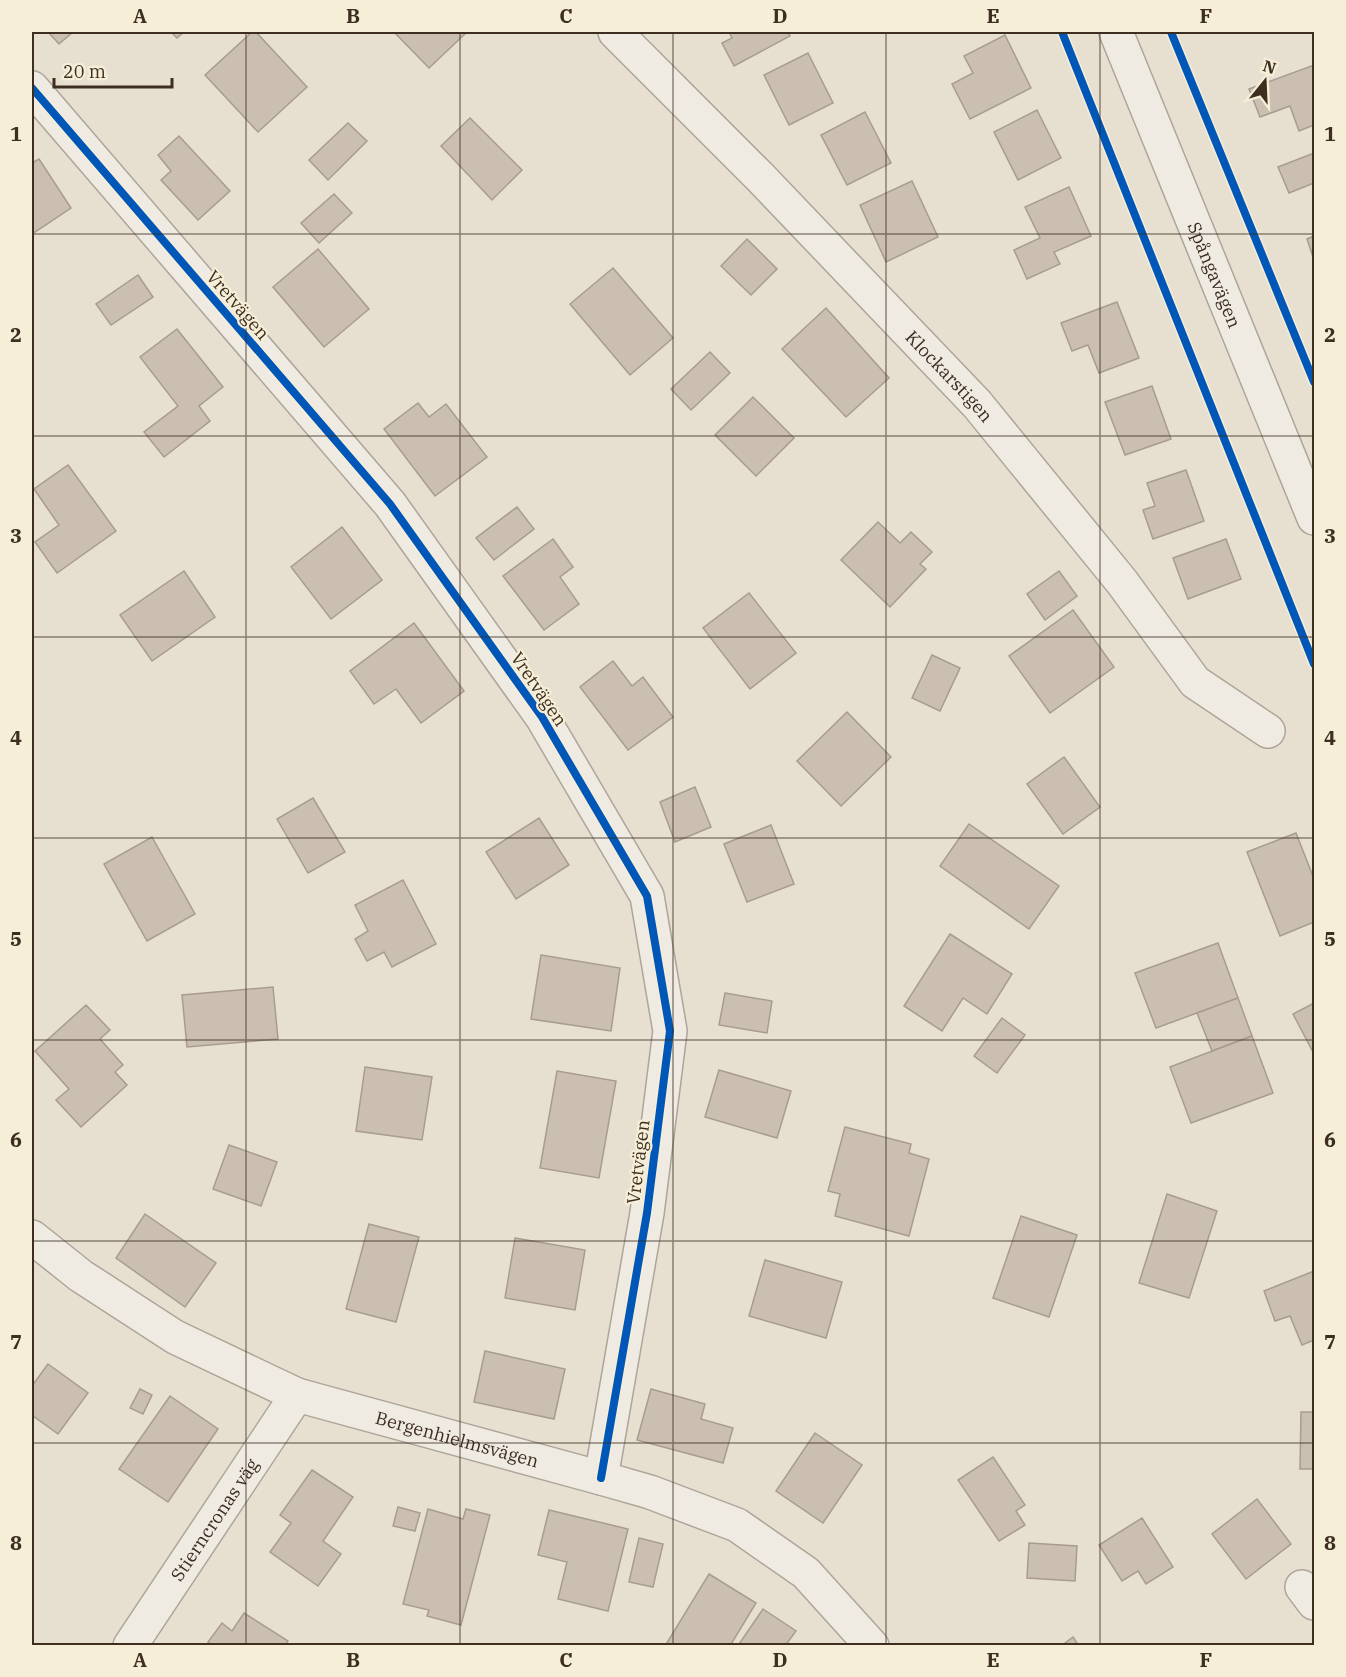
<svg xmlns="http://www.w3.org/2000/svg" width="1346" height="1677" viewBox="0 0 1346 1677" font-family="'IBM Plex Serif',serif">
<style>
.building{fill:#cbbfb2;stroke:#a89c90;stroke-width:1.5}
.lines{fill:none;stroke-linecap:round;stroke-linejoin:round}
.minor-casing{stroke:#ada599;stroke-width:36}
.minor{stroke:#efebe3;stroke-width:33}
.cycleway-casing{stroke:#f7eed8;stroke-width:11}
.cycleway{stroke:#0057b8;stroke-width:8}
.grid{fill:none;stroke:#3d2e20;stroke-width:1.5;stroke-opacity:0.55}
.labels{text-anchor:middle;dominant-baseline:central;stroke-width:4.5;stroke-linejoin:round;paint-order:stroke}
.street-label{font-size:18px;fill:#3d2e20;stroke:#f7eed8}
.neatline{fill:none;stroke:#3d2e20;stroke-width:2}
.grid-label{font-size:20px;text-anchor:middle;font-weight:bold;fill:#3d2e20}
</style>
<rect width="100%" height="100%" fill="#e7e0d1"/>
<g class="building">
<path d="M 48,32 L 73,32 L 59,44 Z"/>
<path d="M 171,32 L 184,32 L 177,38 Z"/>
<path d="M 252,32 L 256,32 L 307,87 L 258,132 L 205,75 Z"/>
<path d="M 394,32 L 467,32 L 429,68 Z"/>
<path d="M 729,32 L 788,32 L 790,36 L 734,66 L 722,43 L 732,38 Z"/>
<path d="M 1005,35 L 1031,88 L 970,119 L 952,84 L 973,73 L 964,56 Z"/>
<path d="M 808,53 L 833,103 L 789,125 L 764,75 Z"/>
<path d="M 1314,65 L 1314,125 L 1299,131 L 1290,106 L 1260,117 L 1249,89 Z"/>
<path d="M 1037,110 L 1061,158 L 1018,180 L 994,132 Z"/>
<path d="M 865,112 L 891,163 L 847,185 L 821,135 Z"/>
<path d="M 470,118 L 522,170 L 492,200 L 441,146 Z"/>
<path d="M 348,123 L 367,141 L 328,180 L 309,160 Z"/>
<path d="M 179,136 L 230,191 L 198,220 L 161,180 L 171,171 L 158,155 Z"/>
<path d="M 1314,153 L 1314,183 L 1289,193 L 1278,167 Z"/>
<path d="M 39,159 L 71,208 L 32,234 L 32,163 Z"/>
<path d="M 912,181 L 938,237 L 886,262 L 860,205 Z"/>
<path d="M 1069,187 L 1091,236 L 1054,252 L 1060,264 L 1027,279 L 1014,250 L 1040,238 L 1025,207 Z"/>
<path d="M 334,194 L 352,213 L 319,243 L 301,223 Z"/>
<path d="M 1314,236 L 1314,260 L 1307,239 Z"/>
<path d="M 747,239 L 777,269 L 751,295 L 721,266 Z"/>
<path d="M 318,249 L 369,309 L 324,347 L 273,287 Z"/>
<path d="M 613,268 L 673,338 L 630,375 L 570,304 Z"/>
<path d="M 138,275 L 153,297 L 111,325 L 96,304 Z"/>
<path d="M 1117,302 L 1139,358 L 1099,373 L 1088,345 L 1072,351 L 1061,323 Z"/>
<path d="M 826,308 L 889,378 L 846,417 L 782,349 Z"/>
<path d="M 177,329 L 223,387 L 199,406 L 210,421 L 164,457 L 144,432 L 178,406 L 140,357 Z"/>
<path d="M 710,352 L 730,373 L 691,410 L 671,389 Z"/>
<path d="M 1152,386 L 1171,439 L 1125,455 L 1105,402 Z"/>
<path d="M 753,397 L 794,438 L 756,476 L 715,435 Z"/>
<path d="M 418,403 L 429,417 L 446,404 L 487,457 L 435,496 L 384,429 Z"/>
<path d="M 68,465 L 116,531 L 57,573 L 35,542 L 59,525 L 34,489 Z"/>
<path d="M 1186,470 L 1204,521 L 1153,539 L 1143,510 L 1155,506 L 1147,483 Z"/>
<path d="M 517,507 L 534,529 L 494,560 L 476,538 Z"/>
<path d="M 878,522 L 900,543 L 911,532 L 932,552 L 920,564 L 926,569 L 890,607 L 841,560 Z"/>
<path d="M 342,527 L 382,580 L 331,619 L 291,567 Z"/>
<path d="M 553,539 L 573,567 L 560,577 L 579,604 L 544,630 L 503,576 Z"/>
<path d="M 1226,539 L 1241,579 L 1188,599 L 1173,558 Z"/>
<path d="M 184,571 L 215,617 L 152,661 L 120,615 Z"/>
<path d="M 1059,571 L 1077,596 L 1045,620 L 1027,594 Z"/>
<path d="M 749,593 L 796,653 L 750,689 L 703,628 Z"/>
<path d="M 1073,610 L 1114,667 L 1050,713 L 1009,656 Z"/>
<path d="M 414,623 L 464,691 L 421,723 L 396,689 L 374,704 L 350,671 Z"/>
<path d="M 932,655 L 960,668 L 940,711 L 912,698 Z"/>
<path d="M 613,661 L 632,686 L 643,677 L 673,717 L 628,750 L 580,687 Z"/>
<path d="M 847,712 L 891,757 L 841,806 L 797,761 Z"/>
<path d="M 1064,757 L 1100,807 L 1063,834 L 1027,784 Z"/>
<path d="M 695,787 L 711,827 L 675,842 L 660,802 Z"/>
<path d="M 313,798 L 345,852 L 308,873 L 277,819 Z"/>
<path d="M 539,818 L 569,865 L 516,899 L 486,852 Z"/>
<path d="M 969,824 L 1059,886 L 1029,929 L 940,866 Z"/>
<path d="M 771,825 L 794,884 L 747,902 L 724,844 Z"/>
<path d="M 1296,833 L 1314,879 L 1314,922 L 1280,936 L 1247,852 Z"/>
<path d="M 152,837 L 195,914 L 147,941 L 104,864 Z"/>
<path d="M 403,880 L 436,944 L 392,967 L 384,952 L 367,961 L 355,939 L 368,931 L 355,905 Z"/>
<path d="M 950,934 L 1012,974 L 987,1014 L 963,998 L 942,1031 L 904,1006 Z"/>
<path d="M 1218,943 L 1238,998 L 1156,1028 L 1135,973 Z"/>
<path d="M 541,955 L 620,968 L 611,1031 L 531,1019 Z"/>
<path d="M 273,987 L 278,1039 L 187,1047 L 182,995 Z"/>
<path d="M 725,993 L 772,1001 L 767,1033 L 719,1025 Z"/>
<path d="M 1238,998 L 1252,1036 L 1212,1051 L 1197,1013 Z"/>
<path d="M 1314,1003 L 1314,1054 L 1293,1014 Z"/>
<path d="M 86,1005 L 110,1030 L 100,1039 L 123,1065 L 115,1072 L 127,1085 L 81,1127 L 56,1100 L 69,1089 L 35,1051 Z"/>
<path d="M 1002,1018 L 1025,1035 L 997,1073 L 974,1056 Z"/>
<path d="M 1252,1036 L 1273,1093 L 1191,1123 L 1170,1067 Z"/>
<path d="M 365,1067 L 432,1077 L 422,1140 L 356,1131 Z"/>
<path d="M 719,1070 L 791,1091 L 777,1138 L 705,1117 Z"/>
<path d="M 557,1071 L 616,1081 L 599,1178 L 540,1168 Z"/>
<path d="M 845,1127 L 911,1144 L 909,1153 L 929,1159 L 909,1236 L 835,1216 L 840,1194 L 828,1191 Z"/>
<path d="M 229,1145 L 277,1162 L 261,1206 L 213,1189 Z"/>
<path d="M 1167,1194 L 1217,1211 L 1189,1298 L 1139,1283 Z"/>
<path d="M 145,1214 L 216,1263 L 185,1307 L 116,1258 Z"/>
<path d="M 1021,1216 L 1077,1235 L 1049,1317 L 993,1298 Z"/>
<path d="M 369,1224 L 419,1237 L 396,1322 L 346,1309 Z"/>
<path d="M 515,1238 L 585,1250 L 575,1310 L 505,1298 Z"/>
<path d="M 765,1260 L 842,1282 L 826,1338 L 749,1316 Z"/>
<path d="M 1314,1271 L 1314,1340 L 1302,1345 L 1290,1316 L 1275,1321 L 1264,1291 Z"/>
<path d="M 485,1351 L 565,1369 L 554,1419 L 474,1402 Z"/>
<path d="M 48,1364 L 88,1393 L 58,1434 L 32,1415 L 32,1386 Z"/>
<path d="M 140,1389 L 152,1395 L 143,1414 L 130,1408 Z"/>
<path d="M 651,1389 L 705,1404 L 701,1419 L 733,1428 L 723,1463 L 637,1440 Z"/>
<path d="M 170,1396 L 218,1429 L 168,1502 L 119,1469 Z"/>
<path d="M 1301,1412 L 1314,1412 L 1314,1469 L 1300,1469 Z"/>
<path d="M 815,1433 L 862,1465 L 823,1523 L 776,1491 Z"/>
<path d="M 993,1457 L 1025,1505 L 1016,1511 L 1025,1525 L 999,1541 L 958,1480 Z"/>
<path d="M 312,1470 L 353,1497 L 323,1541 L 341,1554 L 318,1586 L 270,1552 L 291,1523 L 280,1515 Z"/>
<path d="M 1257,1499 L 1291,1544 L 1246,1579 L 1212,1534 Z"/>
<path d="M 398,1507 L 420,1513 L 415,1531 L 393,1526 Z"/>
<path d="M 428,1509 L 463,1519 L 466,1509 L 490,1515 L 461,1625 L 427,1616 L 429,1610 L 403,1604 Z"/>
<path d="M 549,1510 L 628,1529 L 608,1611 L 558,1599 L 567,1562 L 538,1555 Z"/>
<path d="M 1142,1518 L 1173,1567 L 1146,1584 L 1138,1571 L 1122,1581 L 1099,1545 Z"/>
<path d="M 639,1538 L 663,1544 L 653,1587 L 629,1582 Z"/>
<path d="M 1029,1543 L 1077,1546 L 1075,1581 L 1027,1578 Z"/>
<path d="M 709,1574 L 756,1603 L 730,1646 L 665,1646 Z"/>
<path d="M 763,1609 L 796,1631 L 785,1646 L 742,1646 L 739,1644 Z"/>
<path d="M 244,1613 L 288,1641 L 285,1646 L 214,1646 L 208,1642 L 222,1623 L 232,1631 Z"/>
<path d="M 1073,1637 L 1079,1646 L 1061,1646 Z"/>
</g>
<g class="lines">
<g class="minor-casing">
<g id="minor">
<path id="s1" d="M 615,32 L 760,177 L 977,404 L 1122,582 L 1195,682 L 1268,731"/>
<path id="s2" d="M 1116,32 L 1314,518"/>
<path d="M 32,88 L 390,504 L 542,717 L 647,896 L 670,1031 L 647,1213 L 601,1478"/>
<path id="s3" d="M 32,1237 L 81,1276 L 175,1337 L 297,1395 L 601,1478 L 650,1492 L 737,1525 L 806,1573 L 872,1646"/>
<path d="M 1302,1587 L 1314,1603"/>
<path id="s4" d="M 130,1646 L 297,1395"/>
</g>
</g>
<use href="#minor" class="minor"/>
<g class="cycleway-casing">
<g id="cycleway">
<path d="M 1062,32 L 1314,664"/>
<path d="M 1171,32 L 1314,382"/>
<path d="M 32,88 L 390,504 L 542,717 L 647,896 L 670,1031 L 647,1213 L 601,1478"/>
</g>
</g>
<use href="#cycleway" class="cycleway"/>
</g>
<path class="grid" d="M 246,32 L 246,1646M 460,32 L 460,1646M 673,32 L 673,1646M 886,32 L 886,1646M 1100,32 L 1100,1646M 32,234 L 1314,234M 32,436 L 1314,436M 32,637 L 1314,637M 32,838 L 1314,838M 32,1040 L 1314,1040M 32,1241 L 1314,1241M 32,1443 L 1314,1443"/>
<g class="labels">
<g class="street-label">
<text stroke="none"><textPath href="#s2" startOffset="262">Spångavägen</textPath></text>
<text transform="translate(238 305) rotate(49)">Vretvägen</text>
<text stroke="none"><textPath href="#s1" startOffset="480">Klockarstigen</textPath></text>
<text transform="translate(539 689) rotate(56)">Vretvägen</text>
<text transform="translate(638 1162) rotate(-83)">Vretvägen</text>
<text stroke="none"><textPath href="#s3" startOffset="476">Bergenhielmsvägen</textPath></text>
<text stroke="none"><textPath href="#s4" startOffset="152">Stierncronas väg</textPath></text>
</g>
</g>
<rect width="1346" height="1677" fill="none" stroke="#f7eed8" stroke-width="66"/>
<g transform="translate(1265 81) rotate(18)" stroke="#f7eed8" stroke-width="4.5" paint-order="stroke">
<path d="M0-4.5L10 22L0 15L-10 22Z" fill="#3d2e20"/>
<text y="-9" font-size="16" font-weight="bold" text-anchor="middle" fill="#3d2e20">N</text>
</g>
<path d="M54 78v9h118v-9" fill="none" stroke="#3d2e20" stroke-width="3"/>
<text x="63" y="78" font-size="18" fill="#3d2e20" stroke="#f7eed8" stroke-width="4.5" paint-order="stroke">20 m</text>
<rect x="33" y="33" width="1280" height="1611" class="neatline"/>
<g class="grid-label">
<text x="140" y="23">A</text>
<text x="353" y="23">B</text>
<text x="566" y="23">C</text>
<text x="780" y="23">D</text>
<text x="993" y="23">E</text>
<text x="1206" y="23">F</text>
<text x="16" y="141">1</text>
<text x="1330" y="141">1</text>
<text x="16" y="342">2</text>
<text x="1330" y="342">2</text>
<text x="16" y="543">3</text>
<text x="1330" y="543">3</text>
<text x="16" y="745">4</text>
<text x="1330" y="745">4</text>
<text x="16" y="946">5</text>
<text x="1330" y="946">5</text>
<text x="16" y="1147">6</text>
<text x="1330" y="1147">6</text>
<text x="16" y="1349">7</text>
<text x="1330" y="1349">7</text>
<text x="16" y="1550">8</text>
<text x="1330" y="1550">8</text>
<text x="140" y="1667">A</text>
<text x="353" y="1667">B</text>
<text x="566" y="1667">C</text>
<text x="780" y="1667">D</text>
<text x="993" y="1667">E</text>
<text x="1206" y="1667">F</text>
</g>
</svg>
